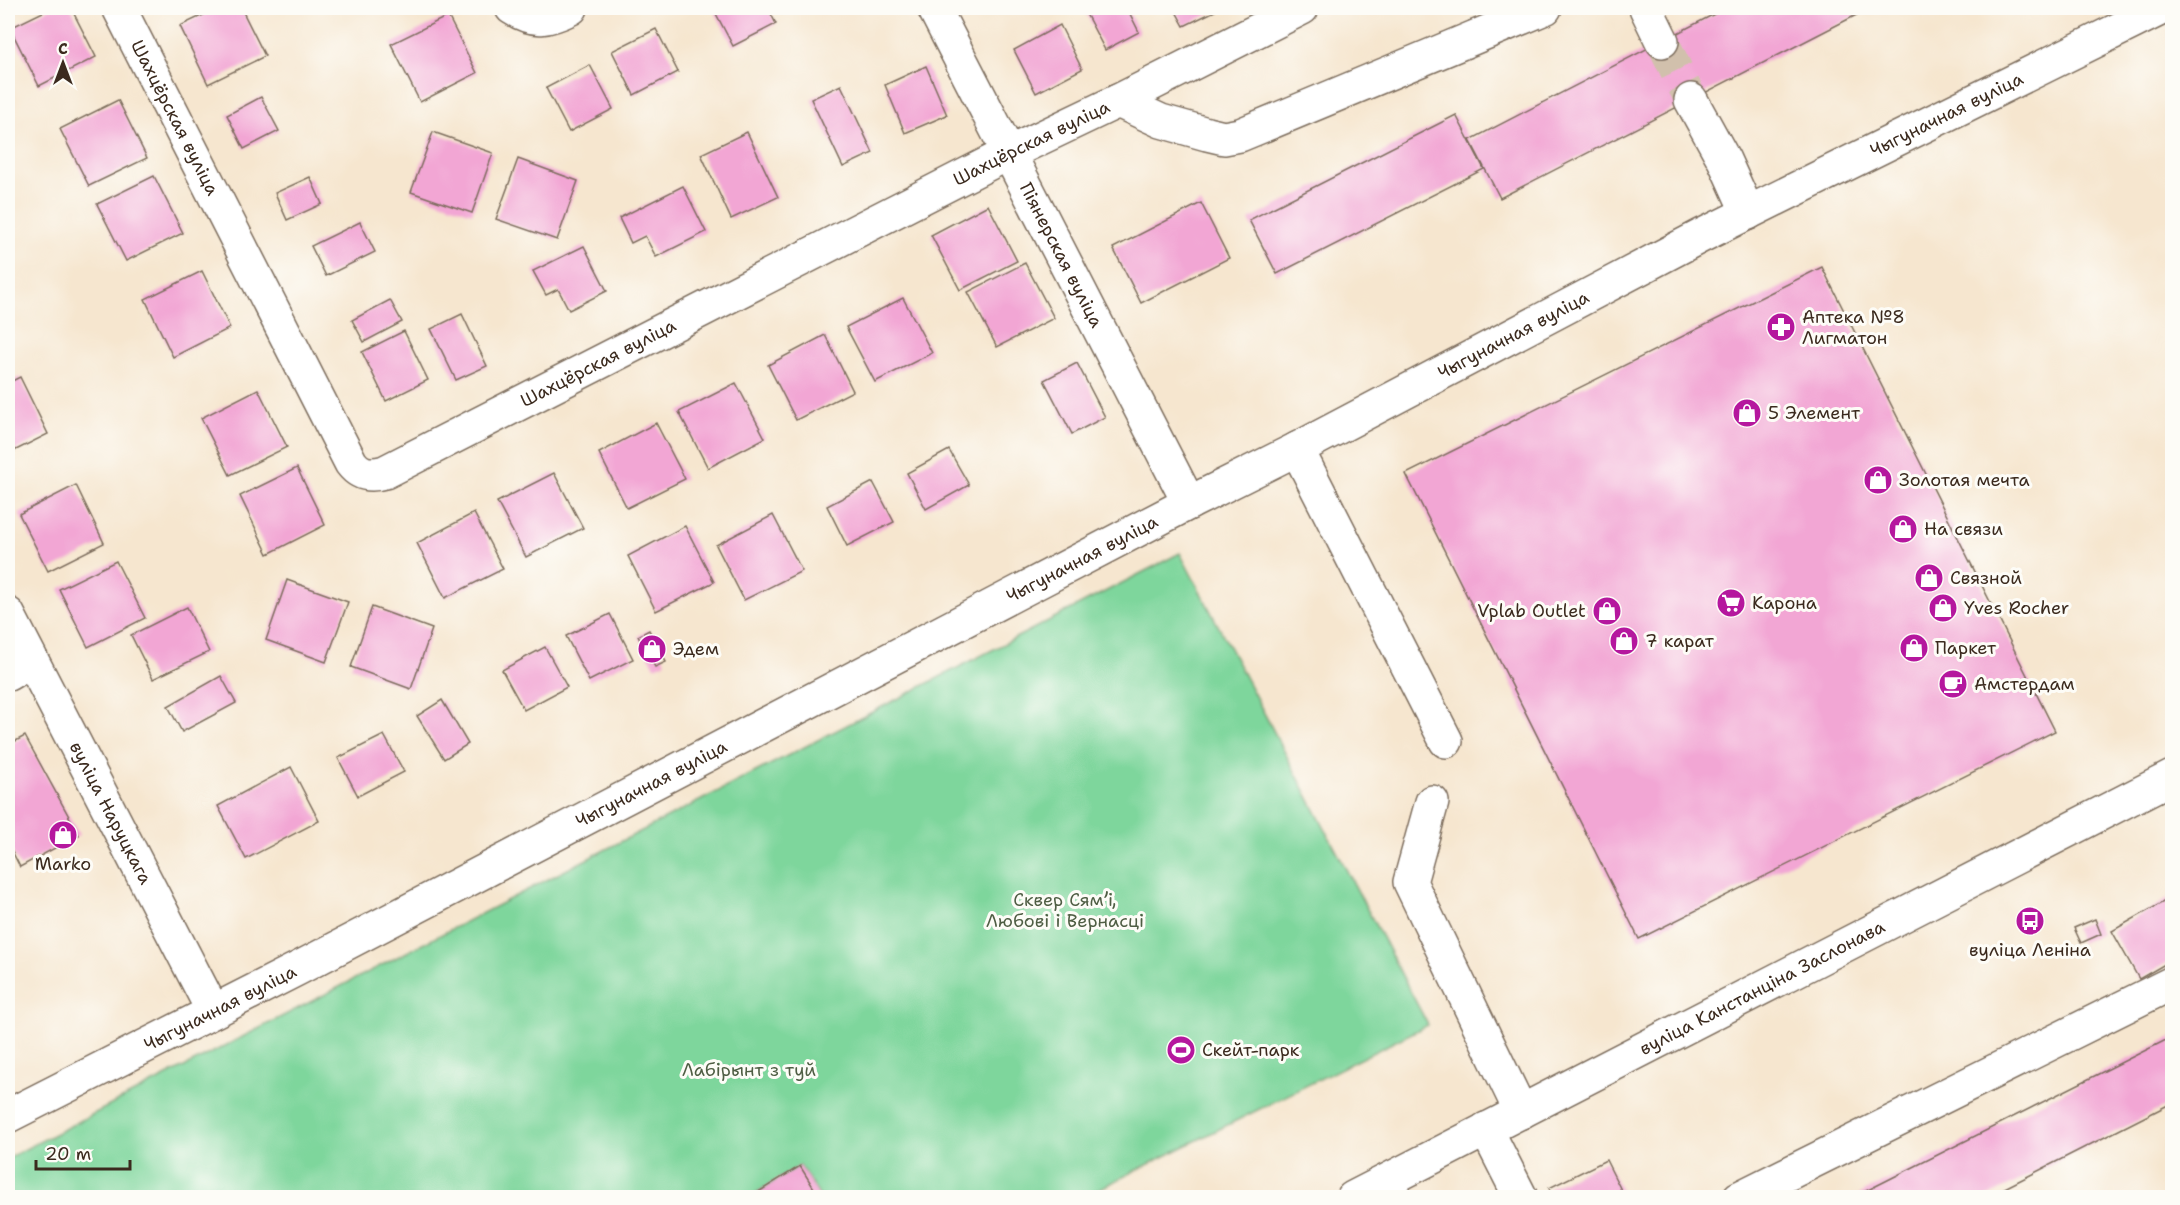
<svg xmlns="http://www.w3.org/2000/svg" width="2180" height="1205" viewBox="0 0 2180 1205" font-family="'Shantell Sans',sans-serif">
<style>
.green{fill:#7ed69c;stroke:#5c805d;stroke-width:1.5}
.building{fill:#f2a6d4}
.lines{fill:none;stroke-linecap:round;stroke-linejoin:round}
.minor-tunnel{stroke:#d1c0ac;stroke-width:33;stroke-dasharray:33 16;stroke-linecap:butt}
.minor-casing{stroke:#7c6c5c;stroke-width:36}
.major-casing{stroke:#7c6c5c;stroke-width:36}
.minor{stroke:#fff;stroke-width:33}
.major{stroke:#fff;stroke-width:33}
.labels{text-anchor:middle;dominant-baseline:central;stroke-width:6;stroke-linejoin:round;paint-order:stroke}
.street-label{font-size:18px;fill:#3b2a1e;stroke:#fdfcf7}
.poi-label{font-size:18px;fill:#3b2a1e;stroke:#fdfcf7;text-anchor:start}
.park-label{font-size:18px;fill:#4f5e44;stroke:#fdfcf7}
</style>
<rect width="100%" height="100%" fill="#fdfcf7"/>
<filter id="ink" filterUnits="userSpaceOnUse"><feTurbulence type="fractalNoise" baseFrequency=".0167" numOctaves="2"/><feDisplacementMap in="SourceGraphic" scale="12" xChannelSelector="R" yChannelSelector="G"/><feConvolveMatrix kernelMatrix="1 2 1 2 8 2 1 2 1" color-interpolation-filters="sRGB"/></filter>
<filter id="wash" filterUnits="userSpaceOnUse"><feTurbulence type="fractalNoise" baseFrequency=".008" numOctaves="4" result="noise"/><feDisplacementMap in="SourceGraphic" scale="24" xChannelSelector="R" yChannelSelector="G"/><feGaussianBlur stdDeviation="1.35" result="paint"/><feColorMatrix in="noise" values="0 0 0 0 0 0 0 0 0 0 0 0 0 0 0 0 0 1.4 0 .05"/><feComposite in="paint" operator="in"/></filter>
<g filter="url(#wash)">
<rect width="100%" height="100%" fill="#f6e6cf"/>
<path class="green" d="M 1180,553 L 1428,1025 L 1083,1197 L 820,1197 L 800,1166 L 753,1195 L 754,1198 L 8,1198 L 8,1158 Z"/>
<g id="blocks">
<g class="building">
<path d="M 51,8 L 71,8 L 96,57 L 39,86 L 10,28 Z"/>
<path d="M 218,8 L 241,8 L 265,56 L 208,84 L 180,26 Z"/>
<path d="M 713,8 L 768,8 L 776,24 L 733,46 Z"/>
<path d="M 1083,8 L 1127,8 L 1139,32 L 1105,50 Z"/>
<path d="M 1174,8 L 1213,8 L 1215,11 L 1184,26 Z"/>
<path d="M 1726,8 L 1870,8 L 1500,198 L 1470,140 Z"/>
<path d="M 448,16 L 477,73 L 420,102 L 391,44 Z"/>
<path d="M 1060,25 L 1082,69 L 1036,93 L 1014,50 Z"/>
<path d="M 656,29 L 678,72 L 634,95 L 612,51 Z"/>
<path d="M 590,65 L 613,109 L 569,132 L 546,88 Z"/>
<path d="M 926,66 L 947,115 L 905,133 L 885,85 Z"/>
<path d="M 841,85 L 873,153 L 843,167 L 811,99 Z"/>
<path d="M 261,97 L 279,131 L 244,149 L 227,115 Z"/>
<path d="M 118,100 L 147,158 L 89,186 L 60,129 Z"/>
<path d="M 1456,115 L 1484,169 L 1277,274 L 1249,220 Z"/>
<path d="M 433,132 L 493,153 L 472,213 L 411,192 Z"/>
<path d="M 747,132 L 778,197 L 731,219 L 701,154 Z"/>
<path d="M 518,159 L 578,181 L 557,240 L 496,219 Z"/>
<path d="M 154,176 L 183,233 L 126,261 L 97,204 Z"/>
<path d="M 310,177 L 322,204 L 287,220 L 275,193 Z"/>
<path d="M 683,186 L 706,232 L 656,257 L 645,236 L 631,243 L 619,218 Z"/>
<path d="M 1201,203 L 1229,258 L 1141,303 L 1113,248 Z"/>
<path d="M 988,205 L 1017,261 L 960,290 L 931,235 Z"/>
<path d="M 360,222 L 375,252 L 326,276 L 311,246 Z"/>
<path d="M 584,246 L 607,291 L 569,310 L 558,289 L 546,295 L 533,271 Z"/>
<path d="M 1025,263 L 1054,318 L 997,347 L 968,292 Z"/>
<path d="M 1822,267 L 2055,731 L 1639,939 L 1406,474 Z"/>
<path d="M 202,271 L 230,328 L 173,357 L 145,299 Z"/>
<path d="M 903,298 L 932,353 L 875,382 L 846,327 Z"/>
<path d="M 390,300 L 402,322 L 364,342 L 352,320 Z"/>
<path d="M 462,314 L 487,366 L 456,380 L 431,329 Z"/>
<path d="M 404,331 L 428,380 L 386,401 L 362,352 Z"/>
<path d="M 825,335 L 853,391 L 796,420 L 768,365 Z"/>
<path d="M 1077,363 L 1105,417 L 1072,434 L 1044,380 Z"/>
<path d="M 20,377 L 48,434 L 8,454 L 8,383 Z"/>
<path d="M 736,383 L 765,438 L 708,468 L 679,412 Z"/>
<path d="M 258,389 L 287,447 L 230,475 L 201,418 Z"/>
<path d="M 656,423 L 685,479 L 627,508 L 599,453 Z"/>
<path d="M 949,450 L 969,485 L 926,509 L 907,473 Z"/>
<path d="M 297,468 L 325,525 L 268,554 L 240,496 Z"/>
<path d="M 554,473 L 583,528 L 526,557 L 497,502 Z"/>
<path d="M 873,482 L 894,522 L 847,546 L 827,506 Z"/>
<path d="M 76,485 L 104,543 L 48,571 L 19,514 Z"/>
<path d="M 474,513 L 503,569 L 445,598 L 417,543 Z"/>
<path d="M 773,515 L 802,571 L 744,600 L 716,545 Z"/>
<path d="M 685,526 L 714,582 L 656,611 L 628,556 Z"/>
<path d="M 116,561 L 145,618 L 88,647 L 59,589 Z"/>
<path d="M 287,580 L 348,602 L 326,662 L 266,640 Z"/>
<path d="M 187,607 L 209,652 L 153,679 L 131,635 Z"/>
<path d="M 372,607 L 432,629 L 411,689 L 351,667 Z"/>
<path d="M 610,614 L 633,659 L 589,681 L 566,636 Z"/>
<path d="M 649,630 L 666,662 L 655,667 L 638,636 Z"/>
<path d="M 545,647 L 567,687 L 524,710 L 502,670 Z"/>
<path d="M 221,676 L 236,703 L 182,732 L 168,706 Z"/>
<path d="M 442,700 L 468,744 L 444,759 L 417,716 Z"/>
<path d="M 384,735 L 404,772 L 358,796 L 338,758 Z"/>
<path d="M 25,736 L 79,835 L 20,867 L 8,843 L 8,745 Z"/>
<path d="M 291,767 L 319,821 L 246,859 L 218,806 Z"/>
<path d="M 2172,897 L 2172,960 L 2139,979 L 2112,931 Z"/>
<path d="M 2095,919 L 2101,934 L 2081,943 L 2074,928 Z"/>
<path d="M 2172,1037 L 2172,1103 L 1985,1198 L 1852,1198 Z"/>
<path d="M 1606,1160 L 1624,1196 L 1553,1198 L 1549,1188 Z"/>
<path d="M 800,1166 L 820,1198 L 754,1198 L 752,1196 Z"/>
</g>
</g>
</g>
<g filter="url(#ink)">
<use href="#blocks" fill-opacity="0" stroke="#7c6c5c" stroke-width="1.5"/>
<g class="lines">
<path class="minor-tunnel" d="M 1662,41 L 1691,100"/>
<g class="minor-casing">
<g id="minor">
<path id="s1" d="M 119,8 L 351,463 C 360,475 371,476 385,472 L 1009,153 L 1118,101 L 1302,8"/>
<path d="M 512,8 C 535,23 548,19 571,8"/>
<path id="s2" d="M 934,8 L 1189,503"/>
<path d="M 1646,8 L 1662,41"/>
<path d="M 1691,100 L 1724,160 L 1748,213"/>
<path d="M 1118,101 L 1161,121 L 1207,134 L 1224,138 L 1240,135 L 1545,8"/>
<path d="M 1297,449 L 1446,741"/>
<path id="s3" d="M 8,614 L 213,1011"/>
<path d="M 8,674 L 31,660"/>
<path d="M 1432,802 L 1410,882 L 1521,1112"/>
<path d="M 1486,1129 L 1521,1198"/>
<path d="M 1739,1198 L 2172,983"/>
</g>
</g>
<g class="major-casing">
<g id="major">
<path id="s4" d="M 8,1116 L 299,968 L 1189,503 L 1297,449 L 1701,236 L 2162,8"/>
<path id="s5" d="M 1353,1198 L 2172,777"/>
</g>
</g>
<use href="#minor" class="minor"/>
<use href="#major" class="major"/>
</g>
</g>
<defs>
<g id="pharmacy-disc" transform="scale(1.5)"><circle r="9.5" fill="#b5179e" stroke="#fdfcf7"/><path d="M-2-6h4v4h4v4h-4v4h-4v-4h-4v-4h4Z" fill="#fff"/></g>
<g id="shop-disc" transform="scale(1.5)"><circle r="9.5" fill="#b5179e" stroke="#fdfcf7"/><path d="M-5-2.5h2.3a2.7 3.5 0 0 1 5.4 0H5L5.5 6h-11ZM-1.5-2.5h3a1.5 2.3 0 0 0-3 0Z" fill="#fff"/></g>
<g id="supermarket-disc" transform="scale(1.5)"><circle r="9.5" fill="#b5179e" stroke="#fdfcf7"/><path d="M-6-5.5h2.5l.6 2H6L4.5 2H-2.5L-4.4-4H-6ZM-1.5 3.2a1.3 1.3 0 1 0 .1 0ZM3 3.2a1.3 1.3 0 1 0 .1 0Z" fill="#fff"/></g>
<g id="cafe-disc" transform="scale(1.5)"><circle r="9.5" fill="#b5179e" stroke="#fdfcf7"/><path d="M-5.5-4.5H6V0H3Q3 3.5 0 3.5H-2.5Q-5.5 3.5-5.5 0ZM3-3.2v2h1.7v-2ZM-6 4.5H4V6H-6Z" fill="#fff"/></g>
<g id="bus-disc" transform="scale(1.5)"><circle r="9.5" fill="#b5179e" stroke="#fdfcf7"/><path d="M-5-6H5V4H4V6H2V4H-2V6H-4V4H-5ZM-3.5-4V0h7V-4ZM-3.5 1.2v1.5H-2V1.2ZM2 1.2v1.5H3.5V1.2Z" fill="#fff"/></g>
<g id="stadium-disc" transform="scale(1.5)"><circle r="9.5" fill="#b5179e" stroke="#fdfcf7"/><path d="M0-5a6.5 5 0 1 0 0 10a6.5 5 0 1 0 0-10ZM-3.5-1.8h7v3.6h-7Z" fill="#fff"/></g>
</defs>
<g fill-rule="evenodd">
<use href="#pharmacy-disc" x="1781" y="327"/>
<use href="#shop-disc" x="1747" y="413"/>
<use href="#shop-disc" x="1878" y="480"/>
<use href="#shop-disc" x="1903" y="529"/>
<use href="#shop-disc" x="1929" y="578"/>
<use href="#supermarket-disc" x="1731" y="603"/>
<use href="#shop-disc" x="1943" y="608"/>
<use href="#shop-disc" x="1607" y="611"/>
<use href="#shop-disc" x="1624" y="641"/>
<use href="#shop-disc" x="1914" y="648"/>
<use href="#shop-disc" x="652" y="649"/>
<use href="#cafe-disc" x="1953" y="684"/>
<use href="#shop-disc" x="63" y="835"/>
<use href="#bus-disc" x="2030" y="921"/>
<use href="#stadium-disc" x="1181" y="1050"/>
</g>
<g class="labels">
<g class="street-label">
<text stroke="none"><textPath href="#s4" startOffset="2182">Чыгуначная вуліца</textPath></text>
<text stroke="none"><textPath href="#s1" startOffset="123">Шахцёрская вуліца</textPath></text>
<text stroke="none"><textPath href="#s1" startOffset="1274">Шахцёрская вуліца</textPath></text>
<text stroke="none"><textPath href="#s2" startOffset="278">Піянерская вуліца</textPath></text>
<text stroke="none"><textPath href="#s4" startOffset="1696">Чыгуначная вуліца</textPath></text>
<text stroke="none"><textPath href="#s1" startOffset="788">Шахцёрская вуліца</textPath></text>
<text stroke="none"><textPath href="#s4" startOffset="1210">Чыгуначная вуліца</textPath></text>
<text stroke="none"><textPath href="#s4" startOffset="724">Чыгуначная вуліца</textPath></text>
<text stroke="none"><textPath href="#s3" startOffset="224">вуліца Наруцкага</textPath></text>
<text stroke="none"><textPath href="#s5" startOffset="460">вуліца Канстанціна Заслонава</textPath></text>
<text stroke="none"><textPath href="#s4" startOffset="238">Чыгуначная вуліца</textPath></text>
</g>
<g class="poi-label">
<text x="1802" y="317">Аптека №8<tspan x="1802" dy="21">Лигматон</tspan></text>
<text x="1768" y="413">5 Элемент</text>
<text x="1899" y="480">Золотая мечта</text>
<text x="1924" y="529">На связи</text>
<text x="1950" y="578">Связной</text>
<text x="1752" y="603">Карона</text>
<text x="1964" y="608">Yves Rocher</text>
<text x="1586" y="611" text-anchor="end">Vplab Outlet</text>
<text x="1645" y="641">7 карат</text>
<text x="1935" y="648">Паркет</text>
<text x="673" y="649">Эдем</text>
<text x="1974" y="684">Амстердам</text>
<text x="63" y="864" text-anchor="middle">Marko</text>
<text x="2030" y="950" text-anchor="middle">вуліца Леніна</text>
<text x="1202" y="1050">Скейт-парк</text>
</g>
<g class="park-label">
<text x="1065" y="900">Сквер Сямʼі,<tspan x="1065" dy="21">Любові і Вернасці</tspan></text>
<text x="749" y="1070">Лабірынт з туй</text>
</g>
</g>
<rect width="2180" height="1205" fill="none" stroke="#fdfcf7" stroke-width="30"/>
<g transform="translate(63 63)" stroke="#fdfcf7" stroke-width="4.5" paint-order="stroke">
<path d="M0-4.5L10 22L0 15L-10 22Z" fill="#3b2a1e"/>
<text y="-9" font-size="16" font-weight="bold" text-anchor="middle" fill="#3b2a1e">С</text>
</g>
<path d="M36 1160v9h94v-9" fill="none" stroke="#3b2a1e" stroke-width="3"/>
<text x="45" y="1160" font-size="18" fill="#3b2a1e" stroke="#fdfcf7" stroke-width="4.5" paint-order="stroke">20 m</text>
</svg>
